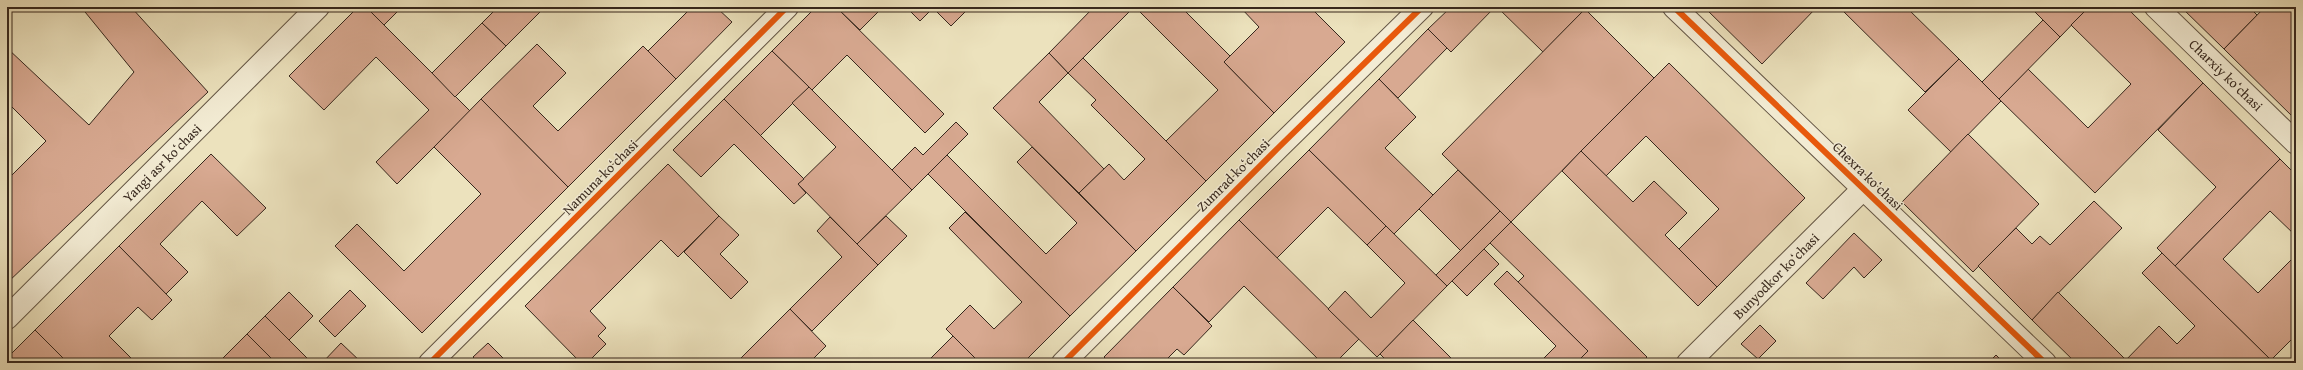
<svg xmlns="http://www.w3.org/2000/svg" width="2303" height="370" viewBox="0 0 2303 370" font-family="'Gentium Book Plus',serif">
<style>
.building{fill:#d8a991;stroke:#36271d}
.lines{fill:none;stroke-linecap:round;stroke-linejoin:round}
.street-casing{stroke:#645645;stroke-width:24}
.street{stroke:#f3ecd4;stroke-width:22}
.cycleway-casing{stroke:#f3ecd4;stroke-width:8}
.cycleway{stroke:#e8590c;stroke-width:6}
.labels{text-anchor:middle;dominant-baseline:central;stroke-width:3;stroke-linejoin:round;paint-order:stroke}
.street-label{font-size:14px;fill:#36271d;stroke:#f3ecd4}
</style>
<rect width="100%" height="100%" fill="#ece2bd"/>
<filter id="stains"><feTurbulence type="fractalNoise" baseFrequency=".005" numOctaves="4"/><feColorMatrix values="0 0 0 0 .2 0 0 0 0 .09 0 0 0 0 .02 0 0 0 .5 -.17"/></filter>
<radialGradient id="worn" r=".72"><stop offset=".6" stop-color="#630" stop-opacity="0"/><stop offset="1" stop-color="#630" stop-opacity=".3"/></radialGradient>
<g class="building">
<path d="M 81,7 L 131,7 L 208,92 L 7,283 L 7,180 L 46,141 L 7,102 L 7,48 L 89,125 L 134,72 Z"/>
<path d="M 358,7 L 366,7 L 470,111 L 397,184 L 376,162 L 429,110 L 376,57 L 324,110 L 289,76 Z"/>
<path d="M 366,7 L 402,7 L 384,25 Z"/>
<path d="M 498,7 L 545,7 L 506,46 L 482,23 Z"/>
<path d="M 692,7 L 716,7 L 732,22 L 676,79 L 648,51 Z"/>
<path d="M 816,7 L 836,7 L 944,114 L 925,133 L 847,55 L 812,90 L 772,51 Z"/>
<path d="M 836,7 L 883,7 L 860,30 Z"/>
<path d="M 906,7 L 934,7 L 920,21 Z"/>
<path d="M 934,7 L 967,7 L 969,8 L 951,26 L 933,8 Z"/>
<path d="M 1094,7 L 1099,7 L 1103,12 L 1108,7 L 1134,7 L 1068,73 L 1049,53 Z"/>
<path d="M 1135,7 L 1181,7 L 1230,56 L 1224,62 L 1274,113 L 1206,181 L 1166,141 L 1218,90 Z"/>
<path d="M 1240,7 L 1310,7 L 1345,42 L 1274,113 L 1224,62 L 1259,27 Z"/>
<path d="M 1451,7 L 1495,7 L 1451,52 L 1428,29 Z"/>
<path d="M 1497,7 L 1583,7 L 1585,9 L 1543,52 Z"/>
<path d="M 1704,7 L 1817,7 L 1762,64 Z"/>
<path d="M 1839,7 L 1906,7 L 1959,59 L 1925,92 Z"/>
<path d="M 2030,7 L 2089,7 L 2060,37 Z"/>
<path d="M 2089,7 L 2126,7 L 2203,83 L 2095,193 L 1999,99 L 2028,69 L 2088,128 L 2131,84 L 2071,25 Z"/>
<path d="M 2181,7 L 2249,7 L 2257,15 L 2224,49 Z"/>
<path d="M 2265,7 L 2296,7 L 2296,120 L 2224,49 Z"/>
<path d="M 1585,9 L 1654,78 L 1511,222 L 1442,154 Z"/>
<path d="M 2043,20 L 2060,37 L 1999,99 L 1982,82 Z"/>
<path d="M 482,23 L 506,46 L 455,97 L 432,73 Z"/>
<path d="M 1428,29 L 1447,48 L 1398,98 L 1379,79 Z"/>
<path d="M 537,44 L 566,73 L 533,106 L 558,131 L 643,46 L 676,79 L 568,187 L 481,99 Z"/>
<path d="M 772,51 L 809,87 L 760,136 L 724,99 Z"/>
<path d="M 1049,53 L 1068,73 L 1039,102 L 1104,169 L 1079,193 L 993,108 Z"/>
<path d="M 1083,58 L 1206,181 L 1136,251 L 1079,193 L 1109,164 L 1124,180 L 1145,159 L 1091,105 L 1096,100 L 1068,73 Z"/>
<path d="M 1959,59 L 2001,101 L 1951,152 L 1908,110 Z"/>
<path d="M 1669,63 L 1805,198 L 1717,287 L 1679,249 L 1719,209 L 1646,136 L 1606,176 L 1581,151 Z"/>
<path d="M 1379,79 L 1416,117 L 1385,148 L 1433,195 L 1394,234 L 1309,150 Z"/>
<path d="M 2203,83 L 2280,159 L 2175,266 L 2157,248 L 2216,187 L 2158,130 Z"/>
<path d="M 809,87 L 912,190 L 857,244 L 798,184 L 836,147 L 792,103 Z"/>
<path d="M 481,99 L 568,187 L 422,333 L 335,246 L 357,224 L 404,271 L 481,194 L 434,147 Z"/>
<path d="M 724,99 L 804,179 L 798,184 L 806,193 L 794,204 L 734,144 L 701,177 L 673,150 Z"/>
<path d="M 956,122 L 968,134 L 912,190 L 892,170 L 915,147 L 923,155 Z"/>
<path d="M 1968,134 L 2039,204 L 1973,272 L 1902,202 Z"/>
<path d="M 1032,147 L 1136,251 L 1070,316 L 928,174 L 947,155 L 1046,254 L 1077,223 L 1017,162 Z"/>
<path d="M 1309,150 L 1386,226 L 1367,245 L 1328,207 L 1277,258 L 1239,220 Z"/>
<path d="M 1581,151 L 1633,202 L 1654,181 L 1687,213 L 1665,235 L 1717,287 L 1698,306 L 1562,171 Z"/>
<path d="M 211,154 L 266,208 L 237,236 L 202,201 L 160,244 L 188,272 L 166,294 L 119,246 Z"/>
<path d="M 2280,159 L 2296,175 L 2296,236 L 2270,211 L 2223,259 L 2258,293 L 2296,255 L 2296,335 L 2271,360 L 2175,266 Z"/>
<path d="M 668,164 L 719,216 L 678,257 L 661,240 L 590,311 L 606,328 L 598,336 L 606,344 L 587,363 L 581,363 L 525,306 Z"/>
<path d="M 1458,170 L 1500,211 L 1461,251 L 1419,209 Z"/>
<path d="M 2094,201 L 2122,228 L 2032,320 L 1978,266 L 2016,228 L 2032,244 L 2040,236 L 2050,245 Z"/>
<path d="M 1500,211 L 1511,222 L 1447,286 L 1436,275 Z"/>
<path d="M 965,212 L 1070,316 L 1023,363 L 980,363 L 946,329 L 970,305 L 994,329 L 1022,302 L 949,228 Z"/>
<path d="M 719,216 L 739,235 L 720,254 L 748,282 L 731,299 L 684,252 Z"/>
<path d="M 886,216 L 907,236 L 878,265 L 857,244 Z"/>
<path d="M 830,217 L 878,265 L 812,331 L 790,309 L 842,257 L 817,231 Z"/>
<path d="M 1239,220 L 1359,339 L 1335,363 L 1322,363 L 1244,286 L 1209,322 L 1173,287 Z"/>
<path d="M 1511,222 L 1647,357 L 1641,363 L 1576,363 L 1588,351 L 1518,282 L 1524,276 L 1490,243 Z"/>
<path d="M 1386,226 L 1447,286 L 1377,357 L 1328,309 L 1345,291 L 1371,318 L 1405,283 L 1367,245 Z"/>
<path d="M 1854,233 L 1882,260 L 1864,278 L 1854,267 L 1823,299 L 1806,283 Z"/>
<path d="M 119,246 L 172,300 L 152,320 L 138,307 L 109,336 L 136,363 L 68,363 L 35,330 Z"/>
<path d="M 1484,249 L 1499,264 L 1467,296 L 1452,281 Z"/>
<path d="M 2162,253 L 2271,360 L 2269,363 L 2123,363 L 2159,326 L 2177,344 L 2195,326 L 2142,273 Z"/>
<path d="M 1507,271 L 1588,351 L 1576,363 L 1539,363 L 1556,346 L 1494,284 Z"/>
<path d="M 1173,287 L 1212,326 L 1184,355 L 1177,349 L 1163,363 L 1110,363 L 1104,357 Z"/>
<path d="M 350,290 L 366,306 L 335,337 L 319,321 Z"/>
<path d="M 289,292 L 313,316 L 289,340 L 265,316 Z"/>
<path d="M 2058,292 L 2126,360 L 2123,363 L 2076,363 L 2032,320 Z"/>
<path d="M 790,309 L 826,346 L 809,363 L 736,363 Z"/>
<path d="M 265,316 L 312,363 L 276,363 L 247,334 Z"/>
<path d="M 1413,320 L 1456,363 L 1389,363 L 1380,354 Z"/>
<path d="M 1760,325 L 1776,341 L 1758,359 L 1741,344 Z"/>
<path d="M 35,330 L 68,363 L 7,363 L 7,358 Z"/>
<path d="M 247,334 L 271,358 L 266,363 L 218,363 Z"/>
<path d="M 953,336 L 980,363 L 926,363 Z"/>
<path d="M 341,343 L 362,363 L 322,363 Z"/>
<path d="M 488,343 L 508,363 L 479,363 L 473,357 Z"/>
<path d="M 1996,355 L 2004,363 L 1988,363 Z"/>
</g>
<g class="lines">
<g class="street-casing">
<g id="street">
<path d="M 1674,7 L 2045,363"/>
<path d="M 2156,7 L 2296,143"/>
<path d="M 7,318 L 318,7"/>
<path d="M 430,363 L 787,7"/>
<path d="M 1063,363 L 1279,147 L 1422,7"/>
<path d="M 1688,363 L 1864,188"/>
</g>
</g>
<use href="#street" class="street"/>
<g class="cycleway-casing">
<g id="cycleway">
<path d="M 1674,7 L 2045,363"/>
<path d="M 430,363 L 787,7"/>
<path d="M 1063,363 L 1279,147 L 1422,7"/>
</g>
</g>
<use href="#cycleway" class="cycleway"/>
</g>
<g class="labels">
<g class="street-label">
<text transform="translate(2226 75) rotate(44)">Charxiy koʻchasi</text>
<text transform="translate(162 163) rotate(-45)">Yangi asr koʻchasi</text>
<text transform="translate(1233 175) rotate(-45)">Zumrad koʻchasi</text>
<text transform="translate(1868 176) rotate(44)">Chexra koʻchasi</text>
<text transform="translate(600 177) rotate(-45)">Namuna koʻchasi</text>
<text transform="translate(1776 276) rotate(-45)">Bunyodkor koʻchasi</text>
</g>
</g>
<rect width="2303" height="370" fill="none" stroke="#ece2bd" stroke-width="24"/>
<rect x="8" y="8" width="2287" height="354" fill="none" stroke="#36271d" stroke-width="2"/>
<rect x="12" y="12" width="2279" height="346" fill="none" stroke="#36271d"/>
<rect width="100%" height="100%" filter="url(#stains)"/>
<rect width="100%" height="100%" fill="url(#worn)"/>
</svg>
